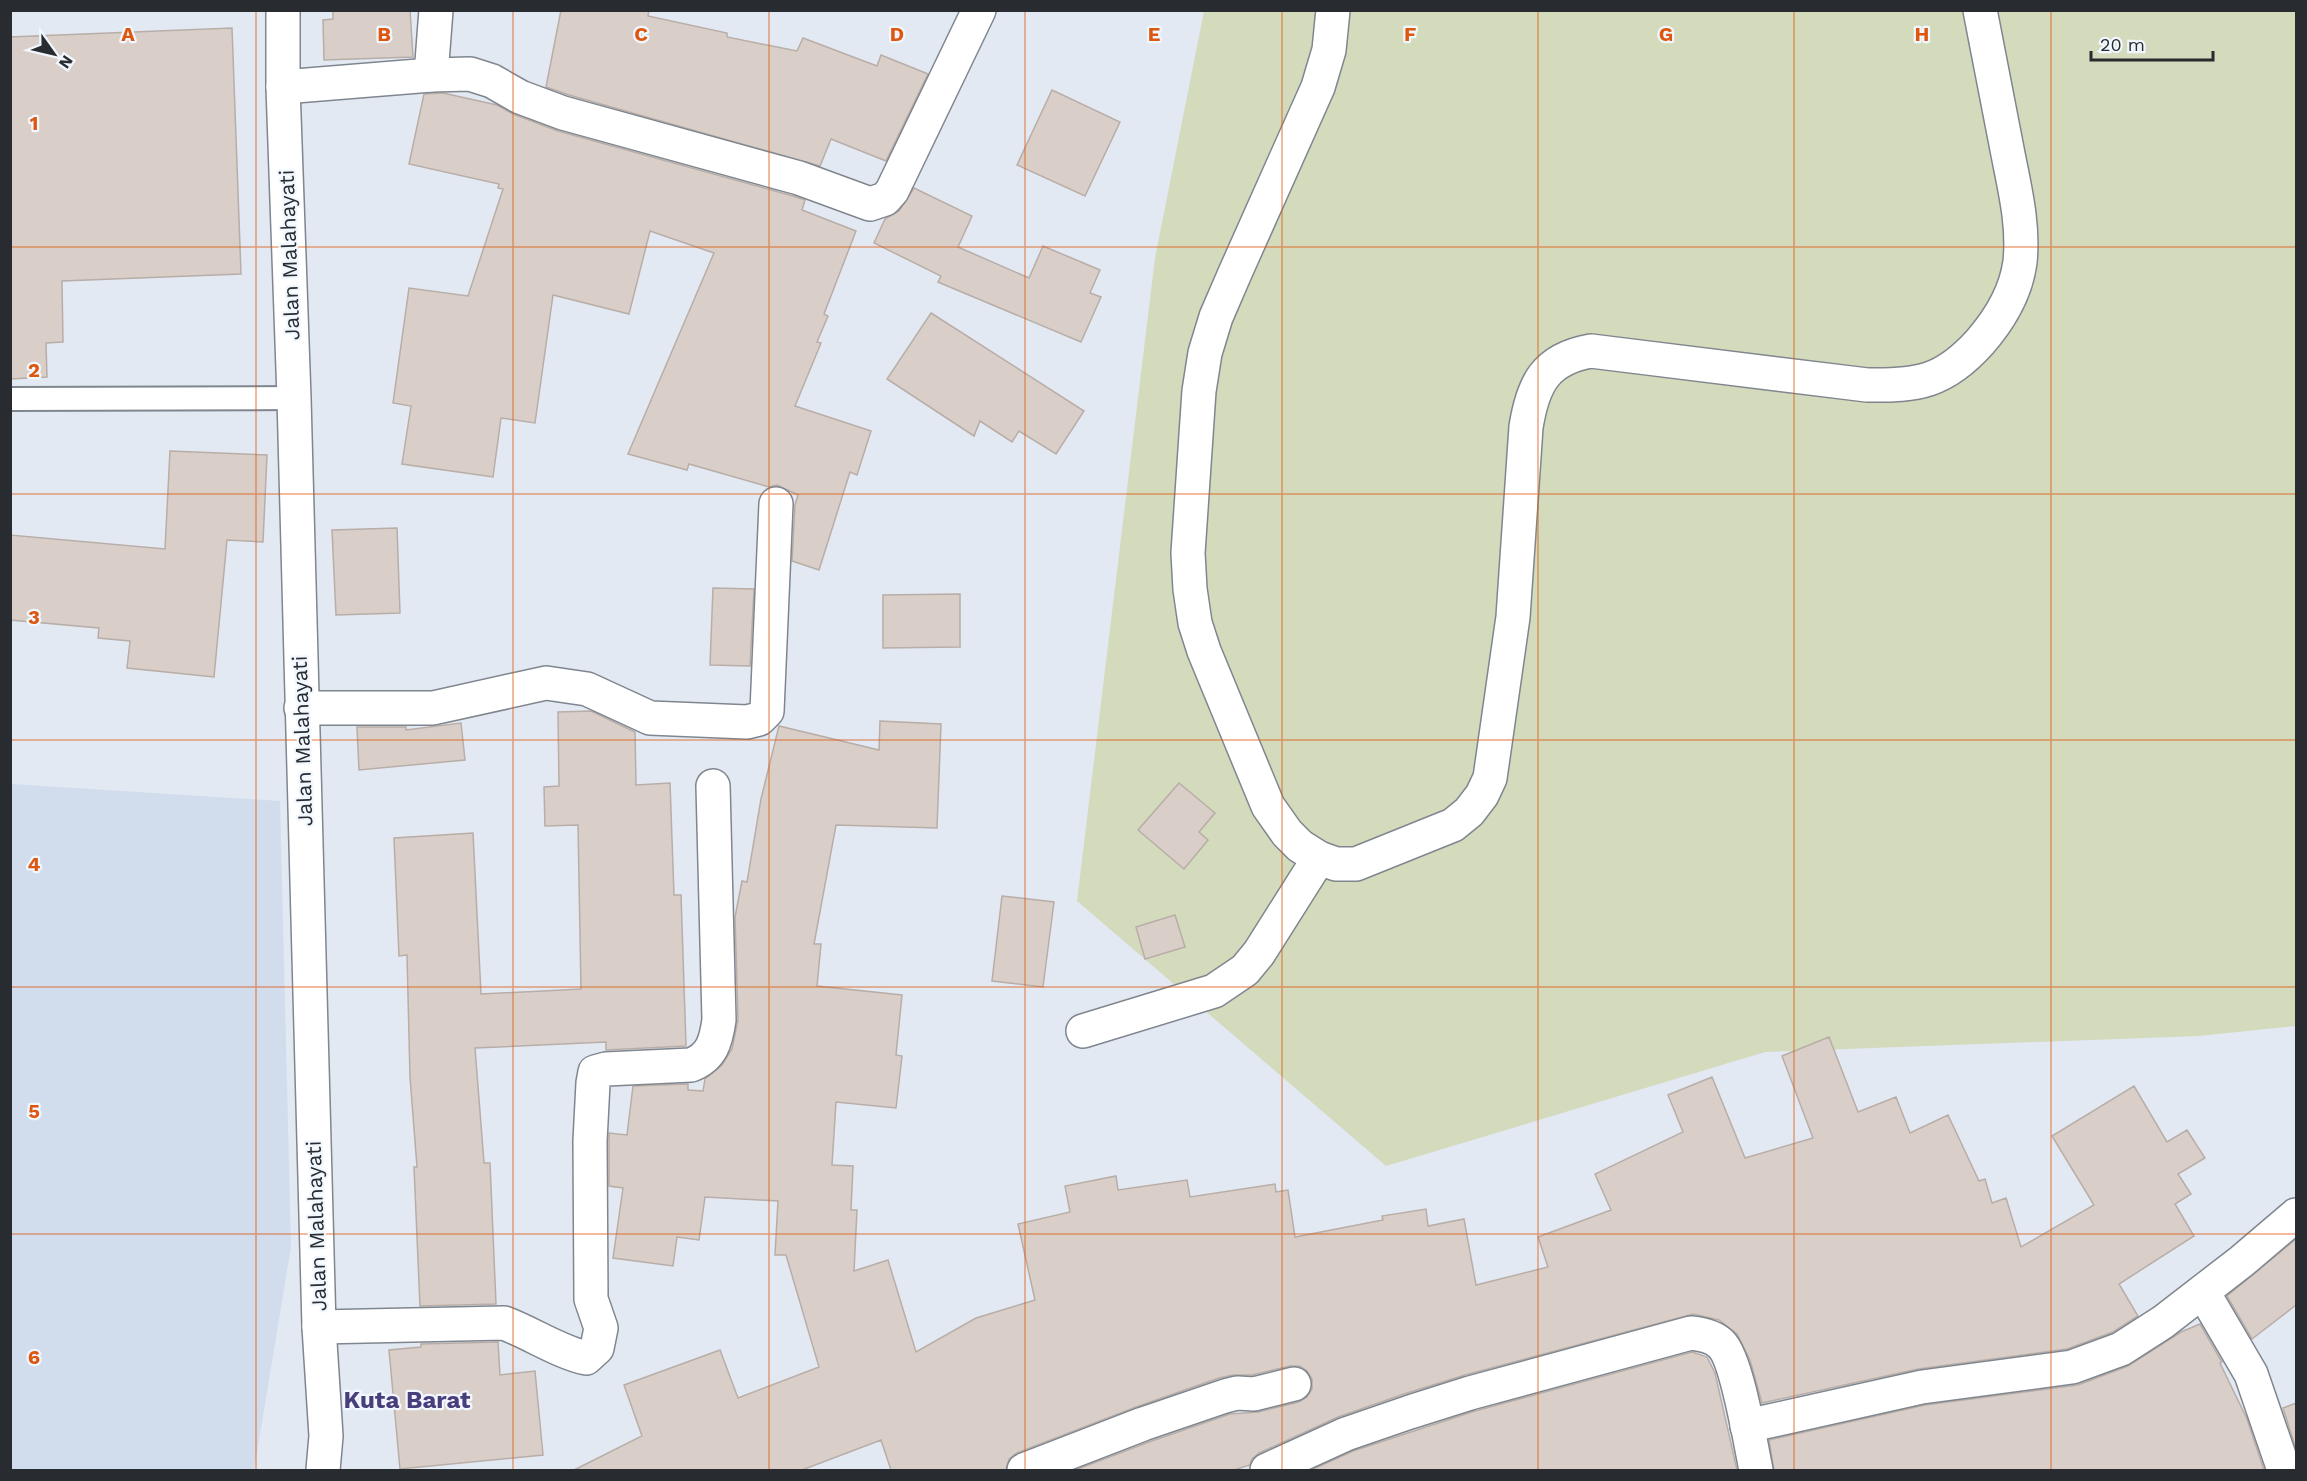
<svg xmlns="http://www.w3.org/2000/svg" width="2307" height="1481" viewBox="0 0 2307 1481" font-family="'Work Sans',sans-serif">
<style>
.built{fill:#d1dcec}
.green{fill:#d4dabc}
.building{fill:#dacfc8;stroke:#b8ada7;stroke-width:1.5}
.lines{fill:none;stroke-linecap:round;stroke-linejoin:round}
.lane-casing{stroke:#7f868e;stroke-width:26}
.street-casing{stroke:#7f868e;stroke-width:36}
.secondary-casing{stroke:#7f868e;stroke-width:36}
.lane{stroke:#fff;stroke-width:22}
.street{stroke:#fff;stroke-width:33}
.secondary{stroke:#fff;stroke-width:33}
.grid{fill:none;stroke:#de570e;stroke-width:1.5;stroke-opacity:0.55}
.labels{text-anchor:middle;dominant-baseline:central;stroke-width:4.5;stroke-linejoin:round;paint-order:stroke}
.street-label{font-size:21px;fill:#282b2f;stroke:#f1f7fe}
.quarter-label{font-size:24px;font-weight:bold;fill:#483e7b;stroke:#f1f7fe}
.grid-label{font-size:20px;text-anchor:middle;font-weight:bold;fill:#de570e;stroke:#f1f7fe;stroke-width:4.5;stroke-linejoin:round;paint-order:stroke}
</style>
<rect width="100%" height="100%" fill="#e2e9f3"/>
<path class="built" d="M 11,784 L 280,801 L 291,1247 L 254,1470 L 11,1470 Z"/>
<path class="green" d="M 1204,11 L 2296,11 L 2296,1026 L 2199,1036 L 1765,1052 L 1386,1166 L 1077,901 L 1155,258 Z"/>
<g class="building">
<path d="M 333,10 L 410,10 L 413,57 L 324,60 L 323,20 L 333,19 Z"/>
<path d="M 561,10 L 649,10 L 648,16 L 727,33 L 727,37 L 797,51 L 803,38 L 877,66 L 881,55 L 928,74 L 886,161 L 831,139 L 820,166 L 569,95 L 546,87 Z"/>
<path d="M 232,28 L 241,274 L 62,281 L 63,342 L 46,343 L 47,377 L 10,379 L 10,37 Z"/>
<path d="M 1052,90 L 1120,122 L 1085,196 L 1017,165 Z"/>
<path d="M 443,93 L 497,105 L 513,114 L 558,131 L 793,196 L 805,200 L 802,210 L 856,231 L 824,314 L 828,316 L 817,342 L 821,343 L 795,406 L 871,431 L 857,475 L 850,472 L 819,570 L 792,561 L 795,505 L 798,495 L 777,485 L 769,487 L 689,464 L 687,470 L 628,454 L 714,253 L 650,231 L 629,314 L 553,295 L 535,423 L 501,418 L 493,477 L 402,464 L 411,406 L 393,403 L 409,288 L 468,296 L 503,189 L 498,188 L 499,184 L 409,164 L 424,94 Z"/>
<path d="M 914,188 L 972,216 L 958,247 L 1029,278 L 1043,246 L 1100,270 L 1090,293 L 1101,297 L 1081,342 L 938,282 L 941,276 L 874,243 L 885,219 L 899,211 Z"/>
<path d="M 931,313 L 1084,411 L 1056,454 L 1019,431 L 1012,442 L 980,421 L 974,436 L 887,379 Z"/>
<path d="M 170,451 L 267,455 L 263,542 L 227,540 L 214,677 L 127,668 L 130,641 L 98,638 L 99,628 L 10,620 L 10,535 L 165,549 Z"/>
<path d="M 397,528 L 400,613 L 336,615 L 332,530 Z"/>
<path d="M 713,588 L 754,589 L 750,666 L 710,665 Z"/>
<path d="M 960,594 L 960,647 L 883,648 L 883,595 Z"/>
<path d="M 591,711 L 635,732 L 636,785 L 670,783 L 674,895 L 681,895 L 686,1046 L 606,1050 L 606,1042 L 475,1048 L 484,1163 L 490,1163 L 496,1304 L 420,1306 L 414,1167 L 417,1167 L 410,1077 L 407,955 L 399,956 L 394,838 L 473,833 L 481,994 L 581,989 L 578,825 L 545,826 L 544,787 L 559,786 L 558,712 Z"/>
<path d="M 880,721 L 941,724 L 937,828 L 836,825 L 814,944 L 821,944 L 817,986 L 902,995 L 896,1055 L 902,1056 L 896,1108 L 836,1102 L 832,1165 L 853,1166 L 851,1210 L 857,1210 L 854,1271 L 888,1260 L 916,1352 L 976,1318 L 1035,1300 L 1018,1224 L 1070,1212 L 1065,1186 L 1116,1176 L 1118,1190 L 1187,1180 L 1190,1197 L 1275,1184 L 1276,1192 L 1288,1190 L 1295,1237 L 1383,1220 L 1382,1216 L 1426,1209 L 1428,1226 L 1464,1219 L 1476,1285 L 1548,1267 L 1538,1237 L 1611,1210 L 1595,1174 L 1683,1132 L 1668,1095 L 1712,1077 L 1745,1158 L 1813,1138 L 1782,1056 L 1829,1037 L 1858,1112 L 1896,1097 L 1910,1133 L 1948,1115 L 1979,1181 L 1985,1179 L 1992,1203 L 2006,1198 L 2021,1247 L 2094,1205 L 2052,1136 L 2134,1086 L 2167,1142 L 2187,1130 L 2205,1158 L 2178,1174 L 2191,1194 L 2175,1204 L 2194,1236 L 2119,1284 L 2138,1316 L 2113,1332 L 2067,1349 L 1918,1369 L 1762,1403 L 1750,1360 L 1737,1334 L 1719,1320 L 1693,1314 L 1465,1375 L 1404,1394 L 1338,1417 L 1259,1453 L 1252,1459 L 1250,1465 L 1234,1470 L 1075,1470 L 1149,1442 L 1230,1414 L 1258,1412 L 1299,1402 L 1307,1397 L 1312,1389 L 1312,1379 L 1307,1371 L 1300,1366 L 1290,1366 L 1252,1375 L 1233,1375 L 1219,1378 L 1136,1407 L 1017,1453 L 1009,1459 L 1006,1470 L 891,1470 L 881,1440 L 802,1470 L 574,1470 L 642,1436 L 624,1385 L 720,1350 L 738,1398 L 819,1367 L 786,1255 L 775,1255 L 778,1201 L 705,1197 L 699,1240 L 677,1237 L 673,1266 L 613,1258 L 623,1188 L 609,1186 L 609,1133 L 627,1135 L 633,1086 L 688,1084 L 688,1090 L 703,1091 L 705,1079 L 722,1065 L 732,1049 L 738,1020 L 735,917 L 742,881 L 747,882 L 761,799 L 779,726 L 879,750 Z"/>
<path d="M 461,723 L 465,760 L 359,770 L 357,727 L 406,727 L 406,730 Z"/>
<path d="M 1179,783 L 1215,813 L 1199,832 L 1208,840 L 1184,869 L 1138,830 Z"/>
<path d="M 1002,896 L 1054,902 L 1043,987 L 992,981 Z"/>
<path d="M 1175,915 L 1185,947 L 1145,959 L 1136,927 Z"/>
<path d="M 2296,1239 L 2296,1305 L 2252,1339 L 2227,1296 Z"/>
<path d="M 2200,1324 L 2222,1362 L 2220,1363 L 2247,1419 L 2264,1470 L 1774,1470 L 1769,1440 L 1925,1405 L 2078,1385 L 2128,1366 L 2181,1332 Z"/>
<path d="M 498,1342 L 500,1375 L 535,1371 L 543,1455 L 400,1469 L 389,1350 L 421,1347 L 421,1344 Z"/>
<path d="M 1692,1352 L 1707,1357 L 1715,1373 L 1737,1470 L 1311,1470 L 1353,1451 L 1475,1411 Z"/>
<path d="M 2296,1403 L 2296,1449 L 2283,1408 Z"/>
</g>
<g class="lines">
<g class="lane-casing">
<path id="lane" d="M 10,399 L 294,398"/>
</g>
<g class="street-casing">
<g id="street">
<path d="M 1333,10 L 1329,50 L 1318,87 L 1235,273 L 1216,317 L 1205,353 L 1199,391 L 1188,553 L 1190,589 L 1195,623 L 1204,651 L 1268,806 L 1287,833 L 1300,846 L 1319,858 L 1336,864 L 1356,864 L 1453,825 L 1469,812 L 1482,795 L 1490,778 L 1513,617 L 1526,427 C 1533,384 1545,359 1591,351 L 1867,385 C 1918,386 1944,382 1980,342 C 2000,319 2016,292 2020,262 C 2024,223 2014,186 2007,149 C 1998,103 1989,57 1980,10"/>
<path d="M 431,75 L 436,10"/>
<path d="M 283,87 L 431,75 L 470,74 L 492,81 L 520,97 L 563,113 L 799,178 L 870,204 L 885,199 L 892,191 L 979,10"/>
<path d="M 301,708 L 433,708 L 546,683 L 587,689 L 650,718 L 747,722 L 759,719 L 767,711 L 776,504"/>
<path d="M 1083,1031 L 1214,991 L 1245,970 L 1259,953 L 1319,858"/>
<path d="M 2203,1292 L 2251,1374 L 2284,1470"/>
<path d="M 319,1327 L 504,1323 C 531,1333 559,1352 586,1358 L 597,1348 L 601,1328 L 591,1299 L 590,1141 L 593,1083 L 595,1072 L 606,1069 L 691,1065 C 712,1057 716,1041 719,1020 L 713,786"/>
<path d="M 1747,1426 L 1922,1387 L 2072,1367 L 2121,1349 L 2163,1322 L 2242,1261 L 2296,1215"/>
<path d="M 1024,1470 L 1143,1424 L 1225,1396 L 1237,1393 L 1254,1394 L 1294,1384"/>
<path d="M 1267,1470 L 1346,1434 L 1410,1412 L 1470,1393 L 1691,1333 C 1701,1334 1713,1336 1721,1344 C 1737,1359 1751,1446 1756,1470"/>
</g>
</g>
<g class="secondary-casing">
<path id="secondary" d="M 283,10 L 283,87 L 294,398 L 319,1327 L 326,1436 L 323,1470"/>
</g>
<use href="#lane" class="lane"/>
<use href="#street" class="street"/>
<use href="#secondary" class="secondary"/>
</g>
<path class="grid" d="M 256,10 L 256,1470M 513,10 L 513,1470M 769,10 L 769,1470M 1025,10 L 1025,1470M 1282,10 L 1282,1470M 1538,10 L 1538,1470M 1794,10 L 1794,1470M 2051,10 L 2051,1470M 10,247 L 2296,247M 10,494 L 2296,494M 10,740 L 2296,740M 10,987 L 2296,987M 10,1234 L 2296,1234"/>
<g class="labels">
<g class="street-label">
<text transform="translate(289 255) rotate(-92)">Jalan Malahayati</text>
<text transform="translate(302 741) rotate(-92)">Jalan Malahayati</text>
<text transform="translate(316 1226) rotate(-92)">Jalan Malahayati</text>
</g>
<g class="quarter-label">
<text x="407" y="1400">Kuta Barat</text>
</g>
</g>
<g class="grid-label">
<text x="128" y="41">A</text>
<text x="384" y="41">B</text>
<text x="641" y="41">C</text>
<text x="897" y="41">D</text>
<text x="1154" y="41">E</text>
<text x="1410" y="41">F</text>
<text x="1666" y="41">G</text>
<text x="1922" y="41">H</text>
<text x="34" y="130">1</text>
<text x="34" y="377">2</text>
<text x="34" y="624">3</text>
<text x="34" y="871">4</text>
<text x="34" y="1118">5</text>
<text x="34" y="1364">6</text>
</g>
<rect width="2307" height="1481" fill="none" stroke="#282b2f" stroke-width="24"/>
<g transform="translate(54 54) rotate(124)" stroke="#f1f7fe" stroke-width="4.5" paint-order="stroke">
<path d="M0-4.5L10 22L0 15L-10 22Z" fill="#282b2f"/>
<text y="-9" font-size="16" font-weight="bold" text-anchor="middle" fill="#282b2f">N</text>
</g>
<path d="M2091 51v9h122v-9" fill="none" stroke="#282b2f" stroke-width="3"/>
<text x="2100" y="51" font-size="18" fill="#282b2f" stroke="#f1f7fe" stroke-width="4.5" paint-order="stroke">20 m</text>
</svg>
